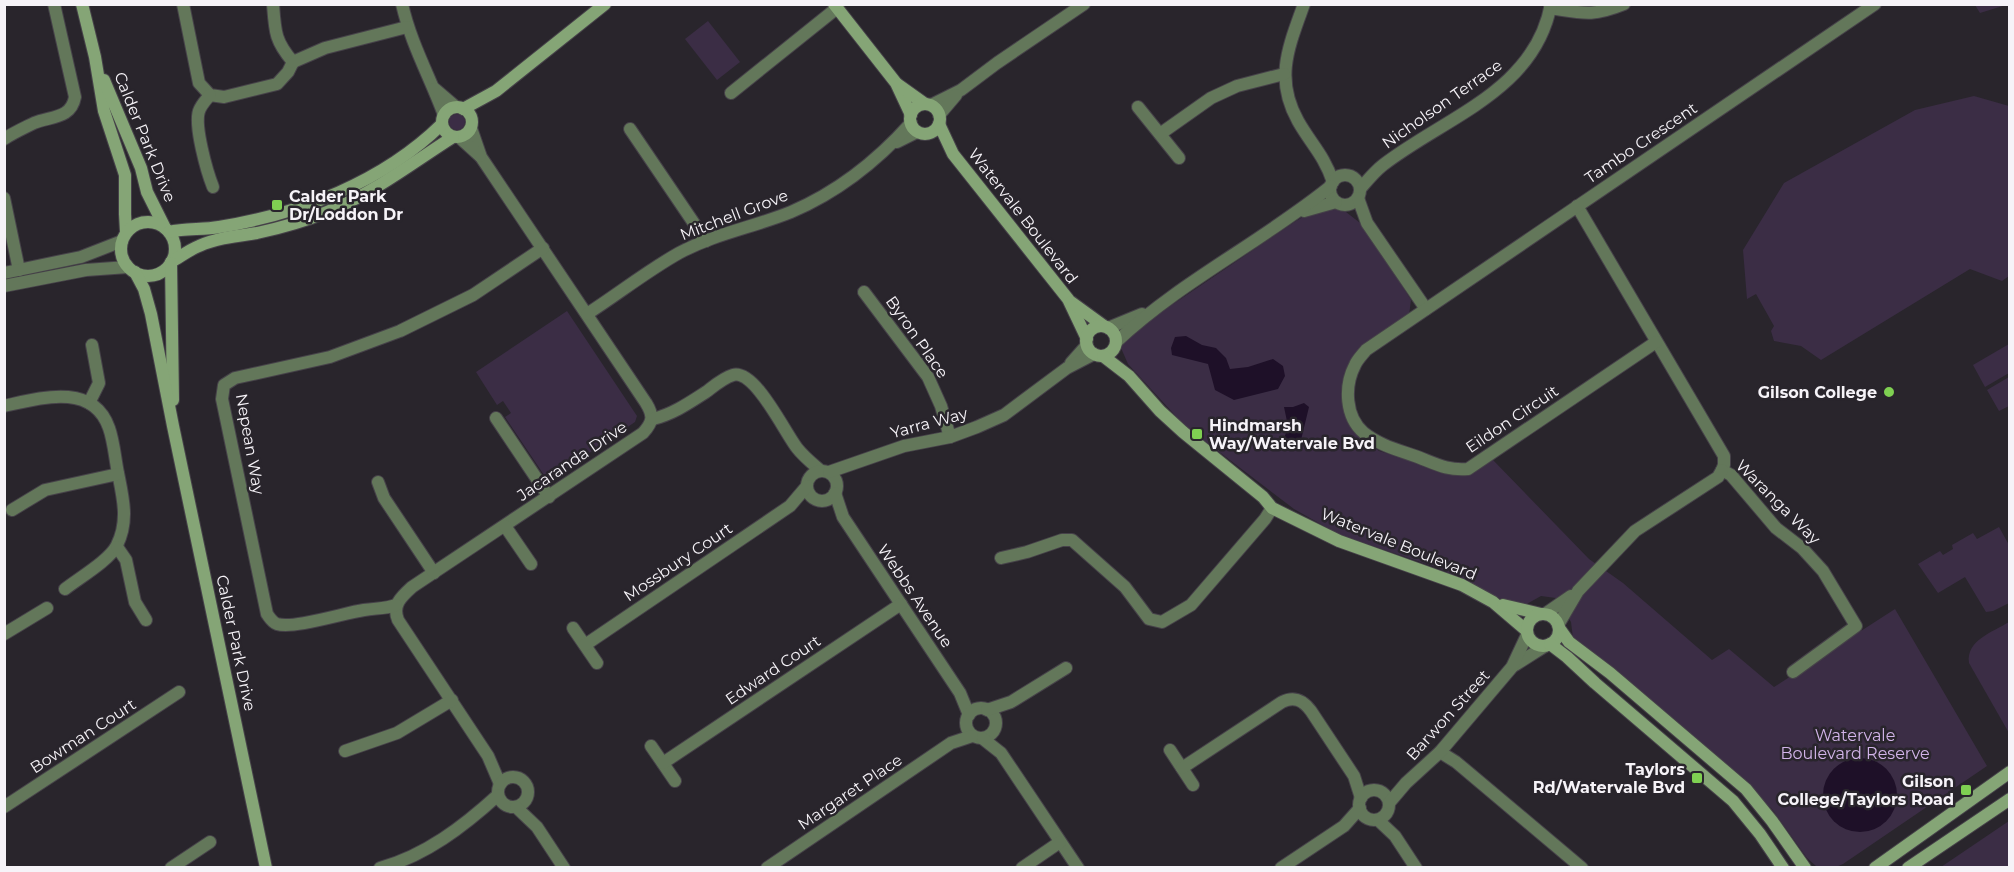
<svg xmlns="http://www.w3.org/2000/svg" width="2014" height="872" viewBox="0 0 2014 872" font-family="Montserrat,sans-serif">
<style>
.green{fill:#3b2d45}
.water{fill:#1e1028}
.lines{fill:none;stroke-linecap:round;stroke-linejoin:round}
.street-casing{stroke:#464249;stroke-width:14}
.secondary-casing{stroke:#464249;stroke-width:14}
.street{stroke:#63775a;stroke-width:12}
.secondary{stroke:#85a576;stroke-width:12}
.poi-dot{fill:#7fd052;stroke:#29252c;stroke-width:2}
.labels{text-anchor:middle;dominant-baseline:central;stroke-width:5;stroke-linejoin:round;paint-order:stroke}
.street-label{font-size:16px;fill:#f6f3f8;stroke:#29252c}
.poi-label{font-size:16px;font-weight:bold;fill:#f6f3f8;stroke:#29252c;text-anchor:end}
.park-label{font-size:16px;fill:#d2b4e9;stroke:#29252c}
</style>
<rect width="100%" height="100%" fill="#29252c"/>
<g class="green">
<path d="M 2009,4 L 1980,13 L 1975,5 L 1975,4 Z"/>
<path d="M 708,21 L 740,62 L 717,80 L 685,39 Z"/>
<path d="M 1974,96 L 2009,106 L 2009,276 L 2002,281 L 1970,269 L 1821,360 L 1801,346 L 1774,341 L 1771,331 L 1774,326 L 1756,294 L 1747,299 L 1743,250 L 1784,183 L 1915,110 Z"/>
<circle cx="457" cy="122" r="8"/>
<path d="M 1329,208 L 1346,212 L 1364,226 L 1411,300 L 1409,315 L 1350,364 L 1343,383 L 1344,405 L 1362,437 L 1379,451 L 1453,473 L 1477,469 L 1493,460 L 1589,559 L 1623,583 L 1712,660 L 1729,649 L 1774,687 L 1895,609 L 1987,766 L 1843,864 L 1836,867 L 1816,866 L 1807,858 L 1772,809 L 1573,638 L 1571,622 L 1556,598 L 1541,596 L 1523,606 L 1499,598 L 1438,568 L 1340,535 L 1294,509 L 1184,425 L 1128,364 L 1121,348 L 1126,336 L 1296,221 L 1308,214 Z"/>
<path d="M 567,311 L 637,416 L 635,422 L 548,481 L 505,417 L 511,413 L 503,401 L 497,405 L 476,372 Z"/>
<path d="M 2009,344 L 2009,373 L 1985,387 L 1973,365 Z"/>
<path d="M 2009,377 L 2009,406 L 1999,411 L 1987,390 Z"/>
<path d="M 1999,527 L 2009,545 L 2009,603 L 1993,611 L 1986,612 L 1965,577 L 1938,593 L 1918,564 L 1940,551 L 1943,555 L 1953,549 L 1952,545 L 1973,533 L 1977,539 Z"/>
<path d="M 2009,622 L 2009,733 L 1969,663 C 1966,640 1993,632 2009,622 Z"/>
<path d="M 2009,821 L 2009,867 L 1941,867 Z"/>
</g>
<g class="water">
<path d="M 1186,336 L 1202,345 L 1216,348 L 1226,358 L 1230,369 L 1248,367 L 1273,359 L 1283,366 L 1285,376 L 1278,389 L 1234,400 L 1215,390 L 1208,364 L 1172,355 L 1171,348 L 1175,337 Z"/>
<path d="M 1304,403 L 1309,407 L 1301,440 L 1293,444 L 1284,439 L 1288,426 L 1284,407 L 1293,407 Z"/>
<circle cx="1860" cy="795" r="37"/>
</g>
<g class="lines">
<g class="street-casing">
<g id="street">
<path d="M 183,4 L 199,83 L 210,95 L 224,97 L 277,84 L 288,72 L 293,62 C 275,41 275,32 273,4"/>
<path d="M 402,4 C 411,44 430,77 444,115"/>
<path d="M 1304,4 C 1289,46 1274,78 1298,121 C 1311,144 1324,155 1333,182"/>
<path d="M 1550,8 C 1583,13 1592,17 1624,4"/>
<path d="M 293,62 L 325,48 L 407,27"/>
<path d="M 435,89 L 456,107"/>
<path d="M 731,93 L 837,8"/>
<path d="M 210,95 C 206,100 201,105 199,111 C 194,126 207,172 213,187"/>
<path d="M 931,105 L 961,90 L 997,63 L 1084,4"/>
<path d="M 1138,107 L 1179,158"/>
<path d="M 939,115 L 956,95"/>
<path d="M 471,128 L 481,157 L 646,403 C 654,416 653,422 643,433 L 412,587 C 401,597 392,605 398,620 L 488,756 L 500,784"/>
<path d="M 630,129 L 706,241"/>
<path d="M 1160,134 L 1211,98 L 1237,86 L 1284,74"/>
<path d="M 459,137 L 480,156"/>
<path d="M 4,139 C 13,133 24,128 34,123 C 51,116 71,119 75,97 L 54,4"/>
<path d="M 897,142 L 917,132"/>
<circle cx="1345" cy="190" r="15"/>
<path d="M 1360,189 C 1367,181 1374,172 1383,165 C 1445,117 1535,91 1551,4"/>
<path d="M 4,198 L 19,270"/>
<path d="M 1358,198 L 1367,223 L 1426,309"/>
<path d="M 1577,206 L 1724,456 L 1724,465 L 1722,470 L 1731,475 L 1776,528 L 1802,548 L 1823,571 L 1856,626 L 1793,672"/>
<path d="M 1304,211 L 1336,202"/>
<path d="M 4,273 L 81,257 L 122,241"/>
<path d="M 4,286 L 86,270 L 128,267"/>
<path d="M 864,292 L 928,377 L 941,406 L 950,437"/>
<path d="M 587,314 C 618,294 647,271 679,253 C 714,234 754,227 791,212 C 838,192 877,161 911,123"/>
<path d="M 1108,328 L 1142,314"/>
<path d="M 1116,342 C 1181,281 1262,242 1331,186"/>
<path d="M 1656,342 L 1468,469 C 1447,471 1434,463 1415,456 C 1398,450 1379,445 1364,433 C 1345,417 1344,386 1355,365 C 1357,360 1362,355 1366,350 L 1875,4"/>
<path d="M 1071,363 L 1087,345"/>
<path d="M 89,403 L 99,383 L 92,345"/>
<path d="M 4,406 C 40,398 93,382 109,428 C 114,442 115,459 118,473 C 123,498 129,521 117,545 C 110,560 79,578 65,589"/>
<path d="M 496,418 L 549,497"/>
<path d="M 653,419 C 673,414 689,403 706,392 C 714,386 723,378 733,375 C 755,369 785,433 797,448 C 804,457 813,464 821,471"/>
<circle cx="822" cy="486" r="15"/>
<path d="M 829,472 L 904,446 L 950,437 L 977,427 L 1004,415 L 1067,368 L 1094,354"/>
<path d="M 378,482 L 384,498 L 434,573"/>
<path d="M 835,493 L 843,517 L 960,693 L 969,715"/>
<path d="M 12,510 L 45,490 L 118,474"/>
<path d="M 505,526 L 531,564"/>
<path d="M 117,547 L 126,560 L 135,602 L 146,620"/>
<path d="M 1001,558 L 1027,552 L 1062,540 L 1072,540 L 1125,587 L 1149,619 L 1162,622 L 1191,605 L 1265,519 L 1272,508"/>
<path d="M 396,605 C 385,609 376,608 364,610 C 344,613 294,629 277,624 C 272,622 270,618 267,614 L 222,399 L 224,385 L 235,378 L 330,357 L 400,331 L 473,295 L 543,248"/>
<path d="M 1545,614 L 1571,596"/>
<path d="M 1558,625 L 1578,591 L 1635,531 L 1718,477 L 1722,470"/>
<path d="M 573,628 L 597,663"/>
<path d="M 4,634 L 47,608"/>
<path d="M 585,645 L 790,506 L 807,486"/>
<path d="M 1515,665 L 1545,646"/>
<circle cx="981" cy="723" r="15"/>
<path d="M 987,710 L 1011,702 L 1066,668"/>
<path d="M 982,738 L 1001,753 L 1078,868"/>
<path d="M 651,746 L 675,781"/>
<path d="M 1170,750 L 1193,785"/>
<path d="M 345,751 L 397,733 L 452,700"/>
<path d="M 1440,752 L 1456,762 L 1582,868"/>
<path d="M 663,763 L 901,604"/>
<path d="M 1182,768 L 1282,702 C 1294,696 1303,700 1311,711 L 1354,776 L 1361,798"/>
<circle cx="513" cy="792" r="15"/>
<circle cx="1374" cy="805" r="15"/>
<path d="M 1389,803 L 1406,783 L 1440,752 L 1512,667 L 1527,635"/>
<path d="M 4,807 L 179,692"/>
<path d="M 516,807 L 537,827 L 564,868"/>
<path d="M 1378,820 L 1395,836 L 1416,868"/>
<path d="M 171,868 L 210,842"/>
<path d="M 380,868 C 425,856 464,826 498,795"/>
<path d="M 767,868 L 951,743 L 972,736"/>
<path d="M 1022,868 L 1060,842"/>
<path d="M 1281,868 L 1344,826 L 1360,808"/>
</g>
</g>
<g class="secondary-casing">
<g id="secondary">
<path d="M 82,4 L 95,57 L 104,111 L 125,175 L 125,214 L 126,232"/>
<path d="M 834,4 L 896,83 L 911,115"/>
<path d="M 104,80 L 141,168 L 147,192 L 165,228"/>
<path d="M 897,84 L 925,104"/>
<circle cx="925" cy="119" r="15"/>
<circle cx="457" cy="122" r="15"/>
<path d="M 463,109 L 496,91 L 605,4"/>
<path d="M 939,124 L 953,154 L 1068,299 L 1087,339"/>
<circle cx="148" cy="249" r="27"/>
<path d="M 169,232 C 185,228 203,230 219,227 C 300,214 383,182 442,124"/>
<path d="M 171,262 C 180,257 189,250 199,246 C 217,238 237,236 257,233 C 280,228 305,221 327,212 C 374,193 412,163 453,137"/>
<path d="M 171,263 L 173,400"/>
<path d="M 135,272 L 144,289 L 151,314 L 173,426 L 266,868"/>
<path d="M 1071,302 L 1104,326"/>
<circle cx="1101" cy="341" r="15"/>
<path d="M 1103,356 L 1129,376 L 1160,411 L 1183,432 L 1263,497 L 1272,508 L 1339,541 L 1462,585 L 1493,602 L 1527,631"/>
<path d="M 1503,605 L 1541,614"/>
<circle cx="1543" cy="630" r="16"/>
<path d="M 1559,628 L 1569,642 L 1610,673 L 1746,789 L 1772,821 L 1805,868"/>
<path d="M 1550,644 L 1567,657 L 1595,683 L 1733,801 L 1760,834 L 1783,868"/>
<path d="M 1875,868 L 2010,772"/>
<path d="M 1908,868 L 2010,799"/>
</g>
</g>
<use href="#street" class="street"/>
<use href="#secondary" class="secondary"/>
</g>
<g class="poi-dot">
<rect x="271" y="199" width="12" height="12" rx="3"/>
<circle cx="1889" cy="392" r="6"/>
<rect x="1191" y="428" width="12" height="12" rx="3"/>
<rect x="1691" y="772" width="12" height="12" rx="3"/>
<rect x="1960" y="784" width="12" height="12" rx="3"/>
</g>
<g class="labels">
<g class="street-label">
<text transform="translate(1442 104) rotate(-35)">Nicholson Terrace</text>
<text transform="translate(145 137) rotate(68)">Calder Park Drive</text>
<text transform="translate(1641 143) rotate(-34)">Tambo Crescent</text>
<text transform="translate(734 215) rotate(-21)">Mitchell Grove</text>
<text transform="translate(1023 216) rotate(52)">Watervale Boulevard</text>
<text transform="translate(917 337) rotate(55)">Byron Place</text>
<text transform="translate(1512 419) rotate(-34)">Eildon Circuit</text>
<text transform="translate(929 423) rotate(-15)">Yarra Way</text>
<text transform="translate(250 444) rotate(80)">Nepean Way</text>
<text transform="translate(572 461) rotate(-34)">Jacaranda Drive</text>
<text transform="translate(1778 502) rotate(45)">Waranga Way</text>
<text transform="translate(1399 544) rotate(22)">Watervale Boulevard</text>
<text transform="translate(678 562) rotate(-34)">Mossbury Court</text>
<text transform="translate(915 596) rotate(56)">Webbs Avenue</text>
<text transform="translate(236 643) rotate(78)">Calder Park Drive</text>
<text transform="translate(773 670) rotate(-34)">Edward Court</text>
<text transform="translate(1448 715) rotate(-48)">Barwon Street</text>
<text transform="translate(83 736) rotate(-33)">Bowman Court</text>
<text transform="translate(850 792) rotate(-34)">Margaret Place</text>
</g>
<g class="poi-label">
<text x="289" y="196" text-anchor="start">Calder Park<tspan x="289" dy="18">Dr/Loddon Dr</tspan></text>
<text x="1877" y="392">Gilson College</text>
<text x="1209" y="425" text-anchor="start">Hindmarsh<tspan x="1209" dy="18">Way/Watervale Bvd</tspan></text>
<text x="1685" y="769">Taylors<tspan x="1685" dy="18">Rd/Watervale Bvd</tspan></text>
<text x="1954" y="781">Gilson<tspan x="1954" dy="18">College/Taylors Road</tspan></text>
</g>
<g class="park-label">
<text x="1855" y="735">Watervale<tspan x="1855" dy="18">Boulevard Reserve</tspan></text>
</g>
</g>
<rect width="2014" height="872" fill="none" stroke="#f6f3f8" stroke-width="12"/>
</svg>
